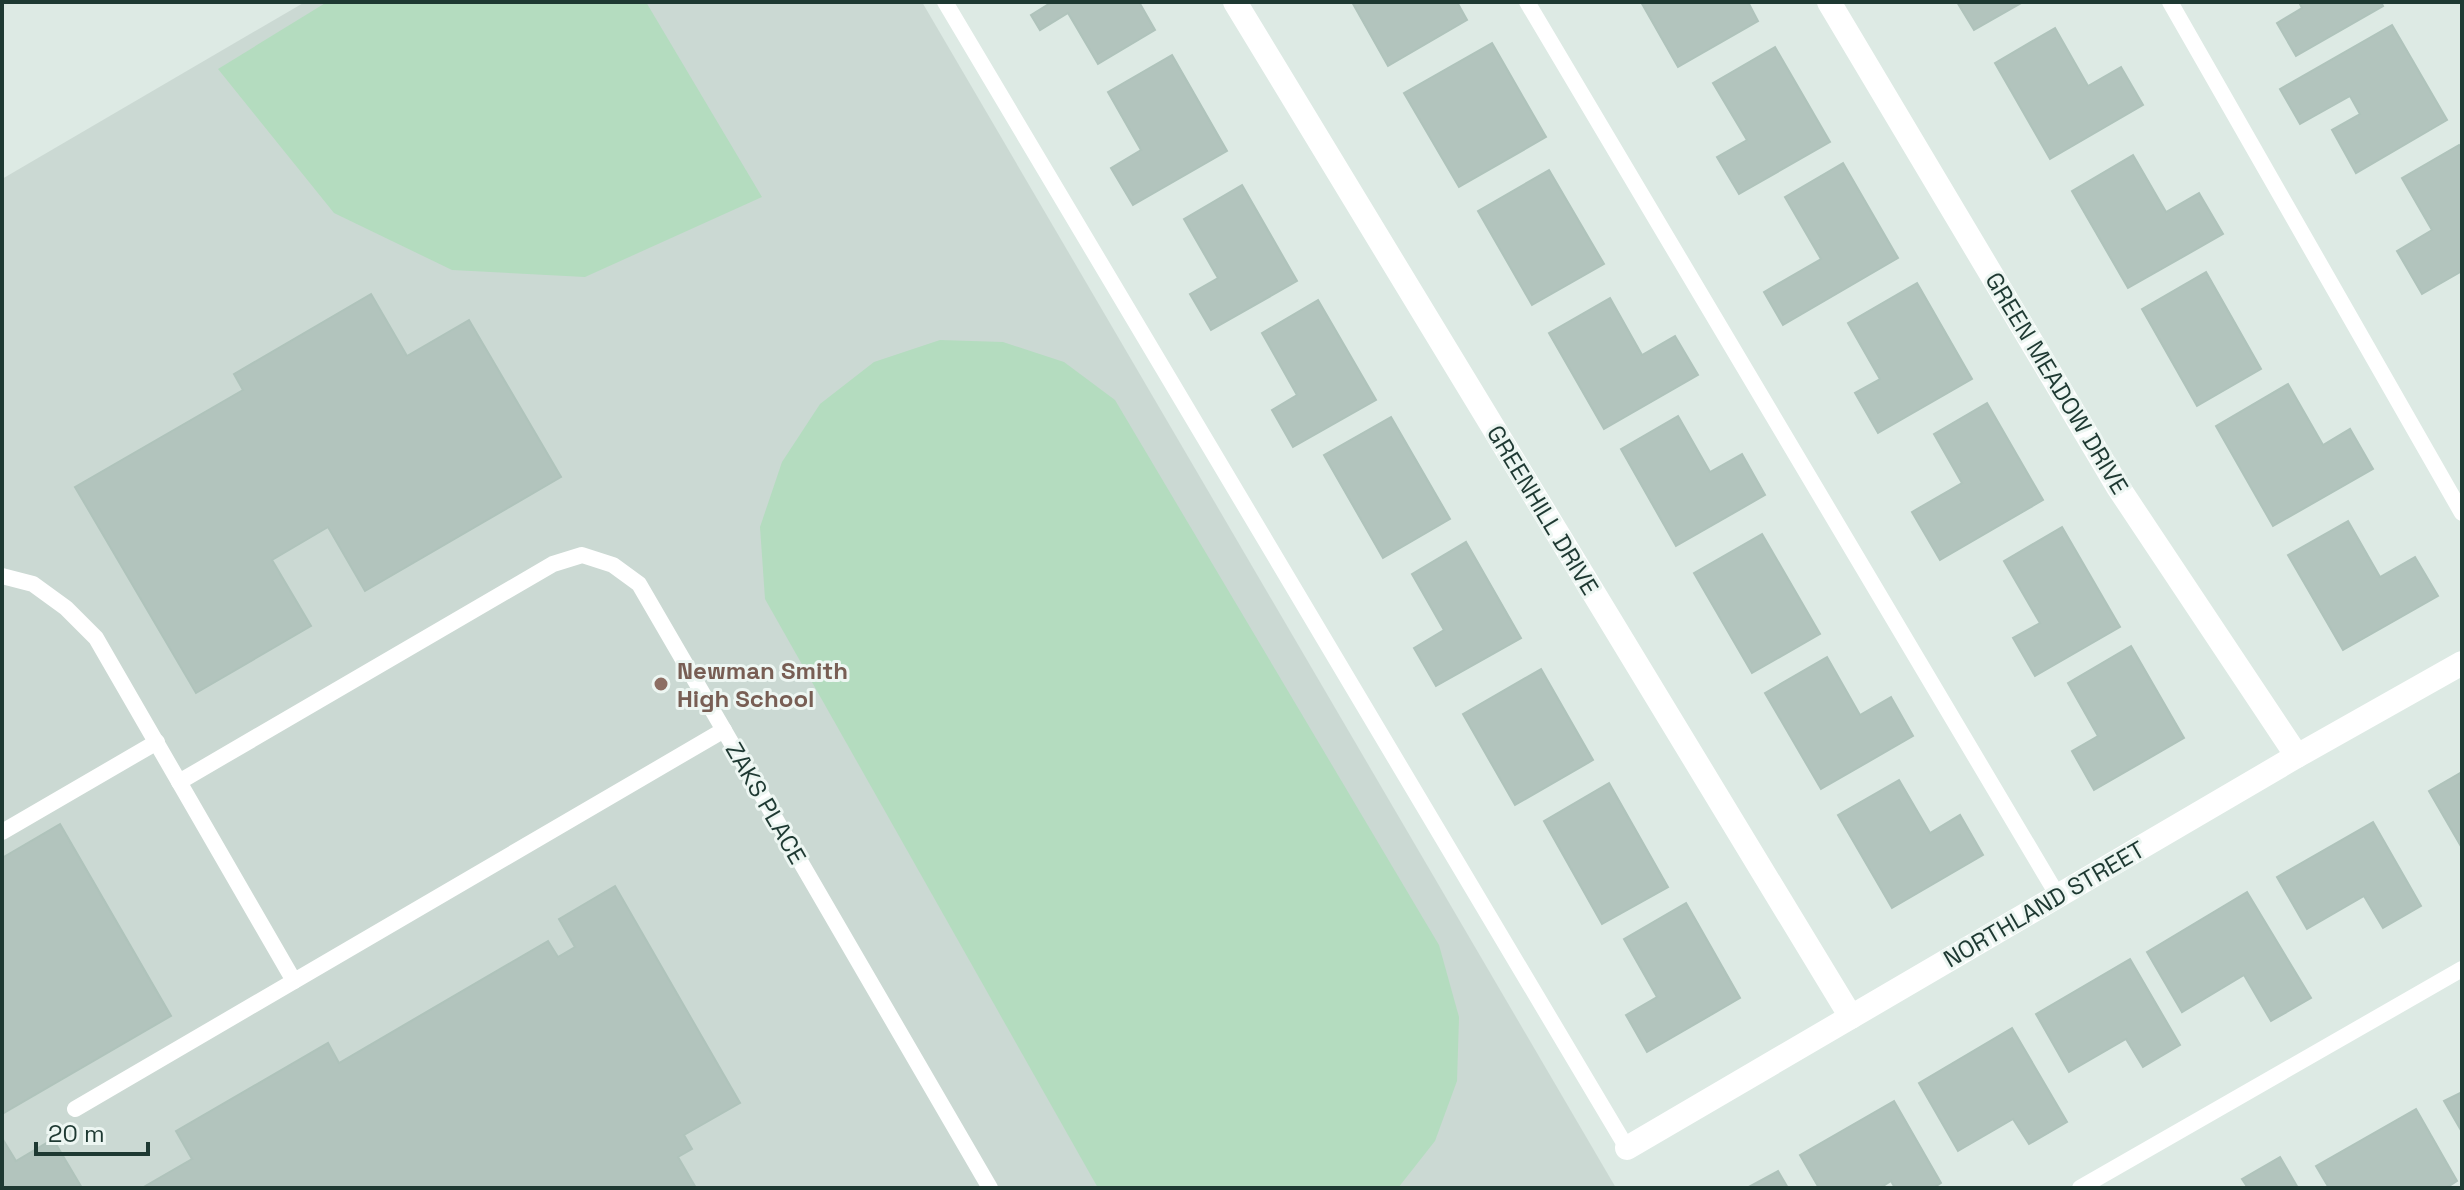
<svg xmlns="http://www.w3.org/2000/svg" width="2464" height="1190" viewBox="0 0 2464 1190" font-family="'Space Grotesk',sans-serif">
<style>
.built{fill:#cbd9d3}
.green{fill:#b4dcbf}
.building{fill:#b2c4bd;stroke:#afc3bb;stroke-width:2}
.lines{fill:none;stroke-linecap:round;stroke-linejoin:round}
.service{stroke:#fff;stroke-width:16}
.minor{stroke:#fff;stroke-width:24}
.education-dot{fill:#8d6e63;stroke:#edf6f2;stroke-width:3}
.labels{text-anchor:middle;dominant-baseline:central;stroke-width:6;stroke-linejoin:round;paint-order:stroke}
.street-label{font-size:24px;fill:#1e3932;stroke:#edf6f2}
.education-label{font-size:24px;font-weight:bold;fill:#785e54;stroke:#edf6f2;text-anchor:start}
</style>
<rect width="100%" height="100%" fill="#ddeae4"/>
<path class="built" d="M 305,2 L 922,2 L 1616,1188 L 2,1188 L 2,179 Z"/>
<g class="green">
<path d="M 327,2 L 646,2 L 762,197 L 585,277 L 452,270 L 334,213 L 218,69 Z"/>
<path d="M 940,340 L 1003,342 L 1064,362 L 1115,400 L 1439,945 L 1459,1017 L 1457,1081 L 1435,1141 L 1398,1188 L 1098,1188 L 765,599 L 760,527 L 782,462 L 820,404 L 874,362 Z"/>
</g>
<g class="building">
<path d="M 1052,2 L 1139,2 L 1155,30 L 1098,64 L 1068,13 L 1040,30 L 1031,15 Z"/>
<path d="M 1352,2 L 1457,2 L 1467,20 L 1388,66 Z"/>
<path d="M 1641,2 L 1748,2 L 1758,21 L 1678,67 Z"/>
<path d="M 1957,2 L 2023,2 L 1974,30 Z"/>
<path d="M 2299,2 L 2381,2 L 2383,6 L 2296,56 L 2277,23 L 2302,8 Z"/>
<path d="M 2392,25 L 2447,120 L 2356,173 L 2332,130 L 2360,114 L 2350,96 L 2300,124 L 2280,89 Z"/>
<path d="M 2055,28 L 2088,86 L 2121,67 L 2143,105 L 2050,159 L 1995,63 Z"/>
<path d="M 1492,43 L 1546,137 L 1459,187 L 1404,93 Z"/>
<path d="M 1775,47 L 1830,142 L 1739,194 L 1717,157 L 1747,140 L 1713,83 Z"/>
<path d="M 1172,55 L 1227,151 L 1133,205 L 1111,168 L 1141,150 L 1108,92 Z"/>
<path d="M 2459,145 L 2462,150 L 2462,271 L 2422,294 L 2397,251 L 2432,230 L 2402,178 Z"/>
<path d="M 2133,155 L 2166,212 L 2199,193 L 2223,234 L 2128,288 L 2072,191 Z"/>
<path d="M 1843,163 L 1898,258 L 1783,325 L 1764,292 L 1821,259 L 1785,197 Z"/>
<path d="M 1549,170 L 1604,264 L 1532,305 L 1478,211 Z"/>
<path d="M 1242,185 L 1297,281 L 1211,330 L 1190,294 L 1218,278 L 1184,219 Z"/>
<path d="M 2206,272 L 2261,369 L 2197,406 L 2142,309 Z"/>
<path d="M 1917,283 L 1972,379 L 1878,433 L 1855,393 L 1880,379 L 1848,323 Z"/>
<path d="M 371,294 L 407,356 L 469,320 L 561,477 L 365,591 L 328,527 L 272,560 L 311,626 L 196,693 L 75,487 L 243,390 L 234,374 Z"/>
<path d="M 1610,298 L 1642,355 L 1675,336 L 1698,375 L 1604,429 L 1549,333 Z"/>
<path d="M 1318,300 L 1376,400 L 1293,447 L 1272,410 L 1297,395 L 1262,333 Z"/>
<path d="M 2288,384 L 2323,445 L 2350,429 L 2373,469 L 2273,526 L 2216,426 Z"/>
<path d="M 1987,403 L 2043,500 L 1940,560 L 1912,512 L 1962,483 L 1934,434 Z"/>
<path d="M 1678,416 L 1710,472 L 1742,454 L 1765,495 L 1676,546 L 1621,449 Z"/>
<path d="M 1391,417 L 1450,519 L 1383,558 L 1324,455 Z"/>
<path d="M 2348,521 L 2380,577 L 2415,557 L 2438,596 L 2343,650 L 2288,555 Z"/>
<path d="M 2062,527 L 2120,627 L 2035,676 L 2013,638 L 2040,623 L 2004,561 Z"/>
<path d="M 1762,534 L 1820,634 L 1752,673 L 1694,573 Z"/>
<path d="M 1466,542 L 1521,638 L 1436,686 L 1414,648 L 1444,630 L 1412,574 Z"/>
<path d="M 2131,646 L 2184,738 L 2094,790 L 2072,751 L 2098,736 L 2068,683 Z"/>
<path d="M 1827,657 L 1860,715 L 1891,697 L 1913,736 L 1821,789 L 1765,693 Z"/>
<path d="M 1541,669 L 1593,760 L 1515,805 L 1463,714 Z"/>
<path d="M 2462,772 L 2462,848 L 2429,791 Z"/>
<path d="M 1899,780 L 1930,833 L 1960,815 L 1983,855 L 1892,908 L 1838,815 Z"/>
<path d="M 1609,783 L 1668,887 L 1602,924 L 1544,821 Z"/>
<path d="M 2373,822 L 2421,906 L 2383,928 L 2364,896 L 2307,929 L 2277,877 Z"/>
<path d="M 60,824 L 171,1016 L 2,1114 L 2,858 Z"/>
<path d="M 615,886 L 740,1103 L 684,1135 L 692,1149 L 678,1157 L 696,1188 L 142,1188 L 192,1159 L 176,1131 L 328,1043 L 339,1063 L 548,941 L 558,957 L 575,947 L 559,919 Z"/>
<path d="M 2247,892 L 2311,998 L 2271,1021 L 2244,975 L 2182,1012 L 2147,952 Z"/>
<path d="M 1686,903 L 1740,998 L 1647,1052 L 1626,1015 L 1657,997 L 1624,939 Z"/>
<path d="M 2130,959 L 2180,1045 L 2143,1067 L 2126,1039 L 2069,1072 L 2036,1014 Z"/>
<path d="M 2012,1028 L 2067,1122 L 2029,1144 L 2013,1119 L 1958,1151 L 1919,1083 Z"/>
<path d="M 2462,1092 L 2462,1132 L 2444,1101 Z"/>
<path d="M 1894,1101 L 1941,1183 L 1933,1188 L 1895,1188 L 1891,1181 L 1880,1188 L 1819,1188 L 1800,1155 Z"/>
<path d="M 2416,1109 L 2457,1181 L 2446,1188 L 2329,1188 L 2316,1166 Z"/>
<path d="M 2,1138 L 16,1161 L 53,1139 L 82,1188 L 2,1188 Z"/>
<path d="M 2280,1157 L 2298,1188 L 2248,1188 L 2242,1179 Z"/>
<path d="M 1778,1171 L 1788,1188 L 1747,1188 Z"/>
</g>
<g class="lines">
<g class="service">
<path d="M 945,2 L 1627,1148"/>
<path d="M 1527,2 L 2058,896"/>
<path d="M 2170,2 L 2462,513"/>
<path d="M 2,576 L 33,584 L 66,608 L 96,638 L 294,981"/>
<path d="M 179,782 L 553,564 L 582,555 L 613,565 L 639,584 L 990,1188"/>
<path d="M 2,832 L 157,742"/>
<path d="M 75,1109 L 724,730"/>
<path d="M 2080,1188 L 2462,969"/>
</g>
<g class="minor">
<path d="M 1235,2 L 1851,1017"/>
<path d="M 1829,2 L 2118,487 L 2297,756"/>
<path d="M 1627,1148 L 2297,756 L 2462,663"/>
</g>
</g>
<circle class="education-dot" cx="661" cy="684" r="8"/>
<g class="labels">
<g class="street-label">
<text transform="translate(2057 383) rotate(59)">GREEN MEADOW DRIVE</text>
<text transform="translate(1543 510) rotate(59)">GREENHILL DRIVE</text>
<text transform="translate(766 803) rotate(60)">ZAKS PLACE</text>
<text transform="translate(2044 904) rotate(-30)">NORTHLAND STREET</text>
</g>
<g class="education-label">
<text x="677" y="670">Newman Smith<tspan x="677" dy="28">High School</tspan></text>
</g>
</g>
<rect width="2464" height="1190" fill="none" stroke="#1e3932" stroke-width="8"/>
<path d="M36 1142v12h112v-12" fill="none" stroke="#1e3932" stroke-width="4"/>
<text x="48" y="1142" font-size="24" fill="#1e3932" stroke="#edf6f2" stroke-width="6" paint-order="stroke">20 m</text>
</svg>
